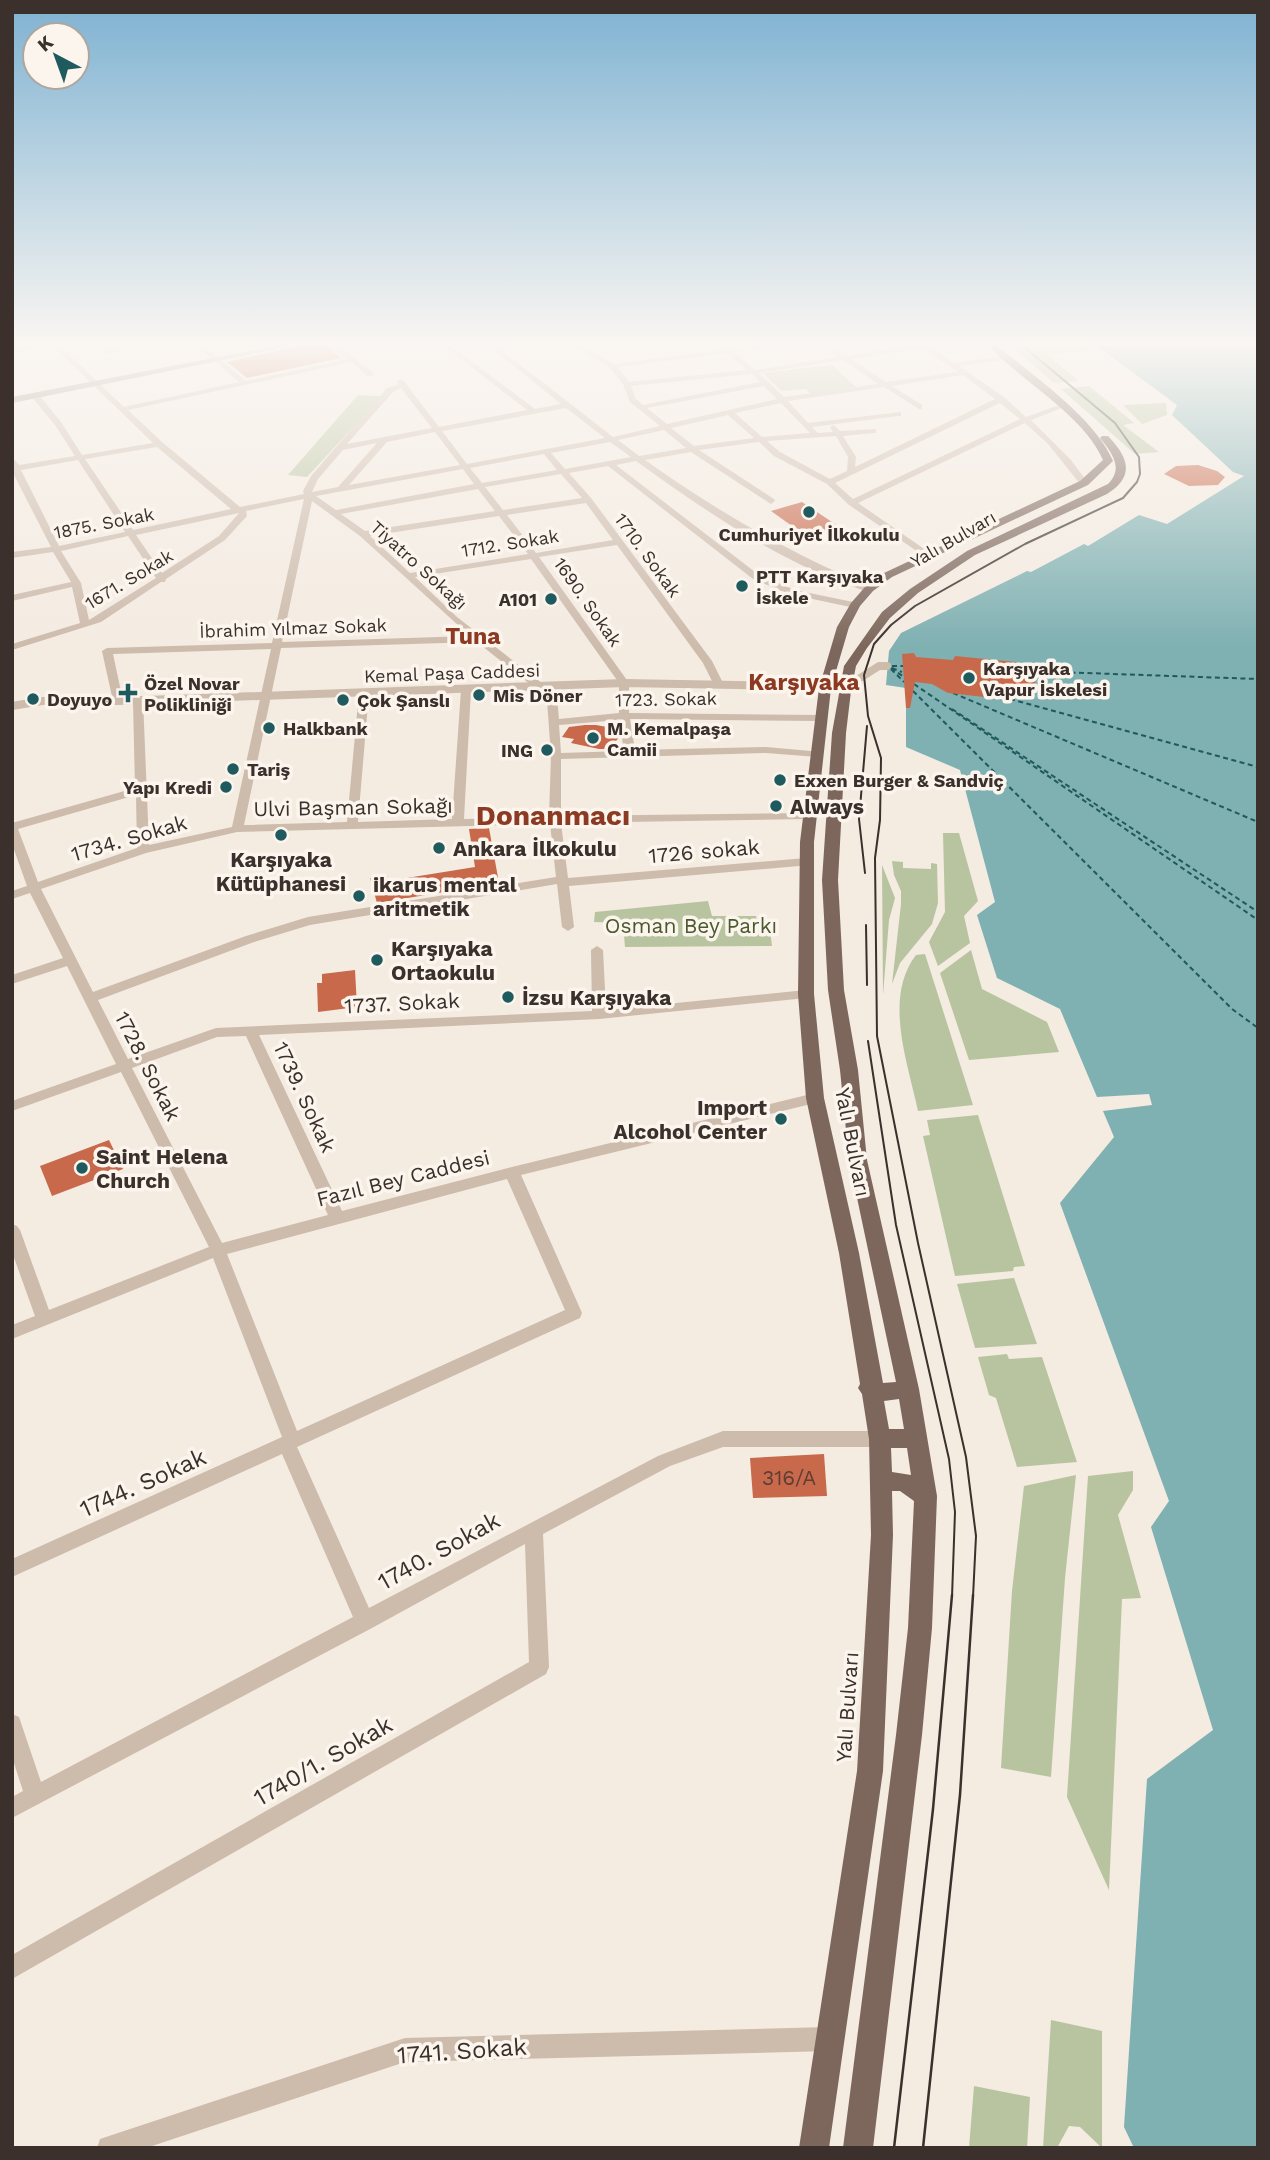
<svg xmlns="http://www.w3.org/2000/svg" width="1270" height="2160" viewBox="0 0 1270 2160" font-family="'Work Sans',sans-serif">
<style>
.green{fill:#b8c4a0}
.water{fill:#7fb0b2}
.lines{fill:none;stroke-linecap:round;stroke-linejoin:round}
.ferry{stroke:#1f5a5e;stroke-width:2;stroke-dasharray:5 3.5;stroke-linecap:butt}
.building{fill:#c8694b}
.pedestrian{stroke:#cdbbac;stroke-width:8}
.minor{fill:#cdbbac;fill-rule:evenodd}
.secondary{fill:#a18a7d;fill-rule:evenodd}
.primary{fill:#7d675c;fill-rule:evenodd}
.tram-far1{stroke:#3b302b;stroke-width:2}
.tram{stroke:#3b302b;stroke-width:2.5}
.poi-dot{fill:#1f5a5e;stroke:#fbf5ee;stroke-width:2.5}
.labels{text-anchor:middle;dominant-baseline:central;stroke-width:7;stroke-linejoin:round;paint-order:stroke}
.far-street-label{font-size:18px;fill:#3b302b;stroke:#fbf5ee}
.far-poi-label{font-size:18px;font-weight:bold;fill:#3b302b;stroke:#fbf5ee;text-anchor:start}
.poi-label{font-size:21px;font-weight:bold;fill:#3b302b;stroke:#fbf5ee;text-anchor:start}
.street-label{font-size:21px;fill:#3b302b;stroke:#fbf5ee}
.park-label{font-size:21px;fill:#4a5a2e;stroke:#fbf5ee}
.near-number-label{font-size:21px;fill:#5e3e33}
.far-district-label{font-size:23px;font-weight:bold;fill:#8c3b22;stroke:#fbf5ee}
.near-street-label{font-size:24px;fill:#3b302b;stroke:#fbf5ee}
.district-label{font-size:28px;font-weight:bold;fill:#8c3b22;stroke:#fbf5ee}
</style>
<rect width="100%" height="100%" fill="#f4ebe1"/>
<g class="green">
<path d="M 1011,346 L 1089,346 L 1095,350 L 1047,354 L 1078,381 L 1054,383 Z"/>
<path d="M 832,365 L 856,387 L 811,394 L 806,389 L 781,391 L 763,373 Z"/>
<path d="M 1089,386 L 1134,423 L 1123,425 L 1159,452 L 1135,454 L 1061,389 Z"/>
<path d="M 358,395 L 382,396 L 307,477 L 288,475 Z"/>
<path d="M 1166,403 L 1167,415 L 1142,424 L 1123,405 Z"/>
<path d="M 943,833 L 959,833 L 978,901 L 964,916 L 970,943 L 938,966 L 929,942 L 945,912 Z"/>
<path d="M 892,861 L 903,862 L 903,868 L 931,869 L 931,863 L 937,864 L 938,903 L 932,924 L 900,963 L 892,984 L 901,904 L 901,891 L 894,875 Z"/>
<path d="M 882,865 L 895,898 L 889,920 L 883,995 Z"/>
<path d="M 708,901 L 712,916 L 756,916 L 757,921 L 769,922 L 772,946 L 625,947 L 623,923 L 594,922 L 595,912 Z"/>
<path d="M 971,950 L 982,989 L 1047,1022 L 1059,1052 L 969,1060 L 940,973 Z"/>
<path d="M 925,954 L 973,1105 L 918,1111 C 908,1063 883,998 916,955 Z"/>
<path d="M 978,1115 L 1025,1266 L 1014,1267 L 1013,1271 L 955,1276 L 923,1136 L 930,1135 L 927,1120 Z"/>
<path d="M 1014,1278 L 1037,1344 L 975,1348 L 957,1284 Z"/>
<path d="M 1007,1354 L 1009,1359 L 1042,1357 L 1077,1462 L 1017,1467 L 996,1398 L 989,1395 L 978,1357 Z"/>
<path d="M 1133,1471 L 1133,1490 L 1118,1515 L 1141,1598 L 1122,1599 L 1109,1890 L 1067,1797 L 1088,1476 Z"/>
<path d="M 1076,1475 L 1065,1578 L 1051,1777 L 1001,1768 L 1012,1591 L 1024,1486 Z"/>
<path d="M 1051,2020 L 1102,2031 L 1102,2148 L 1080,2127 L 1069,2126 L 1057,2148 L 1043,2148 Z"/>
<path d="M 974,2086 L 1030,2097 L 1027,2148 L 969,2148 Z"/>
</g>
<path class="water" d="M 1097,346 L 1258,346 L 1258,2148 L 1134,2148 L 1124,2127 L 1147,1779 L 1213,1730 L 1151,1527 L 1169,1501 L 1060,1203 L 1114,1137 L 1103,1111 L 1152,1105 L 1149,1094 L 1097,1097 L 1060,1009 L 997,978 L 977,915 L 995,902 L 960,770 L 906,747 L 906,688 L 886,685 L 889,651 L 901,633 L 1027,571 L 1031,572 L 1084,544 L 1088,546 L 1139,515 L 1167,524 L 1244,476 L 1233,472 L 1172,415 L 1177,405 Z"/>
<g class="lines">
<g class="ferry">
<path d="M 892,666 L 903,666"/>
<path d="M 891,668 L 904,677"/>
<path d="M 892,668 L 902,672"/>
<path d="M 891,669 L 904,682"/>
<path d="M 1028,671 L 1258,679"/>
<path d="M 914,684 L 1258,920"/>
<path d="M 913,691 L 1232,1009 L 1258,1028"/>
<path d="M 953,693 L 1258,822"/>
<path d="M 1010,699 L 1258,767"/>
<path d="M 952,709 L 1258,912"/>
</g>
</g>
<g class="building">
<path d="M 299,346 L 327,346 L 341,358 L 247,378 L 227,362 Z"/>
<path d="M 1198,465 L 1217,471 L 1225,477 L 1218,485 L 1189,486 L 1164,474 L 1176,466 Z"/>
<path d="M 802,502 L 841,528 L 806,536 L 771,511 Z"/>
<path d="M 914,653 L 916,657 L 953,660 L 955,656 L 1015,662 L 1035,674 L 1035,690 L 1012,700 L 948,693 L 932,684 L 915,682 L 910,708 L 906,708 L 902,654 Z"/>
<path d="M 585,725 L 596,725 L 618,729 L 619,737 L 610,749 L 599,749 L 571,743 L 574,739 L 562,737 L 569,727 Z"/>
<path d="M 489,828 L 499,883 L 377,903 L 370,878 L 387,875 L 388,881 L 475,867 L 469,829 Z"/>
<path d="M 355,970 L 357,1007 L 318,1012 L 317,983 L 322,983 L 322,974 Z"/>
<path d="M 109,1140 L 123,1169 L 52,1196 L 40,1166 Z"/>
<path d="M 824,1454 L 827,1496 L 753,1498 L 750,1458 Z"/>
</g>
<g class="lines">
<path class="pedestrian" d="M 12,706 L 42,701 L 118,701 L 624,683 L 846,687 L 879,666 L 887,666"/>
<g class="minor">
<path d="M 34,346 L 48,346 L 12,353 L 12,349 Z"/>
<path d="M 53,346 L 60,346 L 124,407 L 239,382 L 197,346 L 204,346 L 246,381 L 347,359 L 330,346 L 337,346 L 373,372 L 373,376 L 367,376 L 352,362 L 128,410 L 162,442 L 240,507 L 304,494 L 303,491 L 311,476 L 387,388 L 398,385 L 397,380 L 403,380 L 439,427 L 527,410 L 444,346 L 451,346 L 535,409 L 561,404 L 489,346 L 496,346 L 613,437 L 660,426 L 630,402 L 623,384 L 610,368 L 575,346 L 582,346 L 614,364 L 723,350 L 721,346 L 730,349 L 769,346 L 766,348 L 734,352 L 755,370 L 838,357 L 823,346 L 830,346 L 845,356 L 909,346 L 928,346 L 954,363 L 1007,356 L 1009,359 L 959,366 L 1004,397 L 1026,417 L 1062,404 L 1062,408 L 1031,420 L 1071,460 L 1088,483 L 1081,485 L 1048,444 L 1025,423 L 858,503 L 930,553 L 930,557 L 927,558 L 849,505 L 827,484 L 774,456 L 759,442 L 699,450 L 774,499 L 775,501 L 771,504 L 691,452 L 645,460 C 717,511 790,554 872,587 L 872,591 L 869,592 C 785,566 707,512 636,461 L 616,465 L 759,575 L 795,590 L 858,603 L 858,607 L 855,608 L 789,594 L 753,579 L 608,466 L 569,473 L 591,498 L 712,661 L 723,683 L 714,685 L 703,663 L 617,545 L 539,557 L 629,683 L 629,713 L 820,715 L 825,718 L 820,721 L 630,719 L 635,750 L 766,747 L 822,752 L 822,756 L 818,757 L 766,753 L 561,759 L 561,816 L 808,813 L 814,816 L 808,819 L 561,823 L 568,878 L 806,858 L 810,859 L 810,865 L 569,886 L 574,927 L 568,931 L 562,927 L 557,884 L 310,925 L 254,942 L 98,1000 L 128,1059 L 216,1028 L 592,1011 L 591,950 L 597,946 L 603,950 L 606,1010 L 806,990 L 813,994 L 806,998 L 599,1019 L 259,1035 L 342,1211 L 512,1167 L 815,1093 L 822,1098 L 815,1103 L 521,1175 L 582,1313 L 580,1318 L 297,1447 L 369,1608 L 658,1456 L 723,1431 L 880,1431 L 886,1434 L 889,1439 L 886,1444 L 880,1447 L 723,1447 L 670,1466 L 543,1534 L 549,1667 L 546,1674 L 12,1979 L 12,1955 L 529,1662 L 525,1544 L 372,1628 L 12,1818 L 12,1797 L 23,1791 L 12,1757 L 12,1714 L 19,1717 L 41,1782 L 353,1617 L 282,1454 L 12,1577 L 12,1559 L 282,1437 L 213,1258 L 12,1339 L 12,1325 L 35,1316 L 12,1252 L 12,1224 L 17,1226 L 20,1230 L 49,1310 L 209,1247 L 121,1072 L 12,1111 L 12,1101 L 116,1064 L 67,966 L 12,984 L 12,975 L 63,958 L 30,893 L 12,899 L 12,891 L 27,886 L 12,844 L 12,823 L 135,788 L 133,700 L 138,697 L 143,700 L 149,845 L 232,827 L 271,649 L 113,654 L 123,701 L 118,704 L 113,701 L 102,651 L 107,648 L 272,643 L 304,499 L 246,511 L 247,516 L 225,540 L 166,579 L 165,582 L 161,582 L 101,622 L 12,650 L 12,644 L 80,623 L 72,587 L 12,601 L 12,595 L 71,582 L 53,552 L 12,558 L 12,552 L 51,547 L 12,471 L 12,457 L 19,465 L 75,456 L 55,425 L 31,396 L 38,394 L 61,422 L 82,455 L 153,443 ZM 922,348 L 958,372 L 886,382 L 851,359 ZM 727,353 L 747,370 L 629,382 L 618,367 ZM 843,360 L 878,384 L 784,397 L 759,373 ZM 752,374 L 760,382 L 643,405 L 636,399 L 631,386 ZM 963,375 L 995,399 L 855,467 L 856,457 L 843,436 L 873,433 L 876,433 L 876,429 L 840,431 L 834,425 L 830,427 L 833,432 L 818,433 L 812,427 L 898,416 L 901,416 L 901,412 L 808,423 L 788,401 L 884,387 L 919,409 L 922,409 L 922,405 L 892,386 ZM 764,386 L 777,399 L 667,424 L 647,408 ZM 401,388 L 432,428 L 347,444 L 393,392 ZM 781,403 L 810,433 L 762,437 L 735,413 ZM 1000,403 L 1020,419 L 853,499 L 835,483 ZM 566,408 L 605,438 L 467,464 L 442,431 ZM 728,415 L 754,438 L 694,446 L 671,428 ZM 664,430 L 686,448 L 639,456 L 618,440 ZM 435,432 L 460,465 L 349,485 L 387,442 ZM 836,436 L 848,457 L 847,471 L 830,479 L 780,452 L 767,441 ZM 610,442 L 631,457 L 565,469 L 551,453 ZM 377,443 L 338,487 L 312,492 L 318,479 L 343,450 ZM 157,447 L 231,509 L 133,530 L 85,459 ZM 544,454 L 557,470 L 482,483 L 470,468 ZM 78,460 L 125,532 L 59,546 L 21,470 ZM 463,469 L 474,484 L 336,510 L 316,496 ZM 561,474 L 582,498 L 503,510 L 485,487 ZM 478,489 L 495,511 L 365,531 L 341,514 ZM 312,501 L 360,536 L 470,636 L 282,642 ZM 586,503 L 613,540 L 536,553 L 507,515 ZM 239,513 L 219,536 L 162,573 L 136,535 ZM 499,516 L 528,554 L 410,573 L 370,536 ZM 128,536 L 156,578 L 89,620 L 81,583 L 61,551 ZM 531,559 L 619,683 L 619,713 L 559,719 L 556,686 L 551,683 L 546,686 L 551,756 L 549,817 L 464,819 L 471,690 L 466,687 L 461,690 L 452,819 L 358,822 L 369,692 L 364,689 L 359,692 L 347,822 L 244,825 L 281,648 L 477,642 L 535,688 L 543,688 L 543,684 L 457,617 L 415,577 ZM 619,720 L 624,751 L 561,753 L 559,725 ZM 136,795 L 137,848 L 38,882 L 18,829 ZM 550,824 L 556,877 L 308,917 L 246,936 L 93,992 L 41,889 L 146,853 L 237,832 ZM 246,1036 L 328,1215 L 222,1243 L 132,1068 L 217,1037 ZM 507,1179 L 565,1310 L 297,1431 L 227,1254 Z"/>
<path d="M 96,346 L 103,346 L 108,350 L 144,346 L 107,354 Z"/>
<path d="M 829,2027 L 837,2031 L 841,2039 L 837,2047 L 829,2051 L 405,2062 L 146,2148 L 97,2148 L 100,2139 L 109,2136 L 405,2038 Z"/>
</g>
<path class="secondary" d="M 276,346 L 291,346 L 12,403 L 12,397 Z"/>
<path class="primary" d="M 989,346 L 998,346 C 1034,377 1094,417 1113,461 L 1088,485 L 892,577 L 873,591 L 860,606 L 849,627 L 831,688 L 814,842 L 814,994 L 824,1098 L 859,1253 L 883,1383 L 896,1382 L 849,1160 L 840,1070 L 828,990 L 822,880 L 832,733 L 844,666 L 882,612 L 910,589 L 967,551 L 1108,484 C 1124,468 1112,453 1100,438 L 1102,436 L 1108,436 C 1129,458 1135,476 1107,494 L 975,555 L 918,593 L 890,618 L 867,648 L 856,666 L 851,691 L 846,733 L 838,880 L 844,990 L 858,1070 L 867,1160 L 919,1389 L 937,1496 L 932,1628 L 922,1735 L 873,2148 L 843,2148 L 896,1735 L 908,1628 L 914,1501 L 900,1491 L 892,1491 L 893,1535 L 883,1771 L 829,2148 L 799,2148 L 857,1771 L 871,1535 L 869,1439 L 862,1394 L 858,1388 L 860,1384 L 839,1253 L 806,1098 L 798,994 L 800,842 L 819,688 L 837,627 L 851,603 L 865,587 L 884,573 L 1080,481 L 1103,460 C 1083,414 1022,382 989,346 ZM 899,1399 L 904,1429 L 889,1429 L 884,1401 ZM 891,1448 L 907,1448 L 911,1475 L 892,1472 Z"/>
<g class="tram-far1">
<path d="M 865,873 L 859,819 L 867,726"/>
<path d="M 866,925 L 867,985"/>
<path d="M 868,1041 L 896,1225 L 949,1459 L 955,1512 L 952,1597"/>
<path d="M 973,1597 L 976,1536 L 966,1457 L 918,1243 L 877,1036 L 875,858 L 880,820 L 881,758 L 868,716 L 864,675 L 874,644 L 891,625 L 915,606 L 1025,544 L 1123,498 L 1137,482 L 1140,474 L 1139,457 L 1115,423 L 1023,346"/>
</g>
<g class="tram">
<path d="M 894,2148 L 933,1809 L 952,1595"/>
<path d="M 923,2148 L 960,1795 L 973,1595"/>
</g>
</g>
<linearGradient id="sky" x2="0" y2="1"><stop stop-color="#7eb2d2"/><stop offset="0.53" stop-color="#faf6f2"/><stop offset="1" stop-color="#faf6f2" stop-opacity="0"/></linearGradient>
<rect width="1270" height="648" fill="url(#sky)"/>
<g class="poi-dot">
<circle cx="809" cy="512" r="7"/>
<circle cx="742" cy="586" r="7"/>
<circle cx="551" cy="599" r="7"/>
<circle cx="969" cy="678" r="7"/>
<path d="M124.5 682.5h7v7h7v7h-7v7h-7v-7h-7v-7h7z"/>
<circle cx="479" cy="695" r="7"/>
<circle cx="33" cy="699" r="7"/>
<circle cx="343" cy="700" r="7"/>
<circle cx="269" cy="728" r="7"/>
<circle cx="593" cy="738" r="7"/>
<circle cx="547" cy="750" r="7"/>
<circle cx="233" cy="769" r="7"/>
<circle cx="780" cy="780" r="7"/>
<circle cx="226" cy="787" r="7"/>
<circle cx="776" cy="806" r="7"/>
<circle cx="281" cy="835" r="7"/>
<circle cx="439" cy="848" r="7"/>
<circle cx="359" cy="896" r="7"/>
<circle cx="377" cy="960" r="7"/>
<circle cx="508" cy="997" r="7"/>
<circle cx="781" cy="1119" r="7"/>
<circle cx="82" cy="1168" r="7"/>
</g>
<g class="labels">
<g class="far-street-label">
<text transform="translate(104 523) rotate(-11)">1875. Sokak</text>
<text transform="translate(953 539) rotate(-30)">Yalı Bulvarı</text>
<text transform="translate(510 543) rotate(-9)">1712. Sokak</text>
<text transform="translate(648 555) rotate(54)">1710. Sokak</text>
<text transform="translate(419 565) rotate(42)">Tiyatro Sokağı</text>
<text transform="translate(129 579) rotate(-31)">1671. Sokak</text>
<text transform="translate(588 602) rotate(55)">1690. Sokak</text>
<text transform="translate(293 628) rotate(-2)">İbrahim Yılmaz Sokak</text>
<text transform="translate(452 673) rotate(-2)">Kemal Paşa Caddesi</text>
<text transform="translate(666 699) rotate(-1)">1723. Sokak</text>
</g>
<g class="far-poi-label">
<text x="809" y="534" text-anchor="middle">Cumhuriyet İlkokulu</text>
<text x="756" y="576">PTT Karşıyaka<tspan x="756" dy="21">İskele</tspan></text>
<text x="537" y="599" text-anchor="end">A101</text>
<text x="983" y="668">Karşıyaka<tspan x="983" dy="21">Vapur İskelesi</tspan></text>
<text x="144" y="683">Özel Novar<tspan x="144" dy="21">Polikliniği</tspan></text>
<text x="493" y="695">Mis Döner</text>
<text x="47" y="699">Doyuyo</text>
<text x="357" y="700">Çok Şanslı</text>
<text x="283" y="728">Halkbank</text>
<text x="607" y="728">M. Kemalpaşa<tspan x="607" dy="21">Camii</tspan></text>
<text x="533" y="750" text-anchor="end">ING</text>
<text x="247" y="769">Tariş</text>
<text x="794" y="780">Exxen Burger &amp; Sandviç</text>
<text x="212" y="787" text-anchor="end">Yapı Kredi</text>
</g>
<g class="poi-label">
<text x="790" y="806">Always</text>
<text x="453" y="848">Ankara İlkokulu</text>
<text x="281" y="859" text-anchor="middle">Karşıyaka<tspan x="281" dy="24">Kütüphanesi</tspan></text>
<text x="373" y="884">ikarus mental<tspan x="373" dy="24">aritmetik</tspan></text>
<text x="391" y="948">Karşıyaka<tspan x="391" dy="24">Ortaokulu</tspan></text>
<text x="522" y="997">İzsu Karşıyaka</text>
<text x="767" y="1107" text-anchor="end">Import<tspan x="767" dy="24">Alcohol Center</tspan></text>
<text x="96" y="1156">Saint Helena<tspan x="96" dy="24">Church</tspan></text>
</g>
<g class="street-label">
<text transform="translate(353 807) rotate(-1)">Ulvi Başman Sokağı</text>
<text transform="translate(129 838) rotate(-16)">1734. Sokak</text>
<text transform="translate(704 851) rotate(-5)">1726 sokak</text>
<text transform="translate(402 1003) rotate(-3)">1737. Sokak</text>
<text transform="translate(148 1066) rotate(63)">1728. Sokak</text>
<text transform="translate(305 1097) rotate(65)">1739. Sokak</text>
<text transform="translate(853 1142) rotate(79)">Yalı Bulvarı</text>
<text transform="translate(403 1178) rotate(-14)">Fazıl Bey Caddesi</text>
<text transform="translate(847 1707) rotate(-86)">Yalı Bulvarı</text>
</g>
<g class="park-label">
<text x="691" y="925">Osman Bey Parkı</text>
</g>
<g class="near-number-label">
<text x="789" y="1477">316/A</text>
</g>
<g class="far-district-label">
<text x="473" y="636">Tuna</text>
<text x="804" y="682">Karşıyaka</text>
</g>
<g class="near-street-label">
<text transform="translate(143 1483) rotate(-24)">1744. Sokak</text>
<text transform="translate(439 1551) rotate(-29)">1740. Sokak</text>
<text transform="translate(323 1761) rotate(-30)">1740/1. Sokak</text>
<text transform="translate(462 2051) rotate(-4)">1741. Sokak</text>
</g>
<g class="district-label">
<text x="553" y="815">Donanmacı</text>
</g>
</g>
<rect width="1270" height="2160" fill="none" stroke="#3b302b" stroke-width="28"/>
<g transform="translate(56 56) rotate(319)"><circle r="33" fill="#fbf5ee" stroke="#aea6a0" stroke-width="2"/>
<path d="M0-5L12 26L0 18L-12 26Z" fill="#1f5a5e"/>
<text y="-10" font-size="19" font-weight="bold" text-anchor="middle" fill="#3b302b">K</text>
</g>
</svg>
